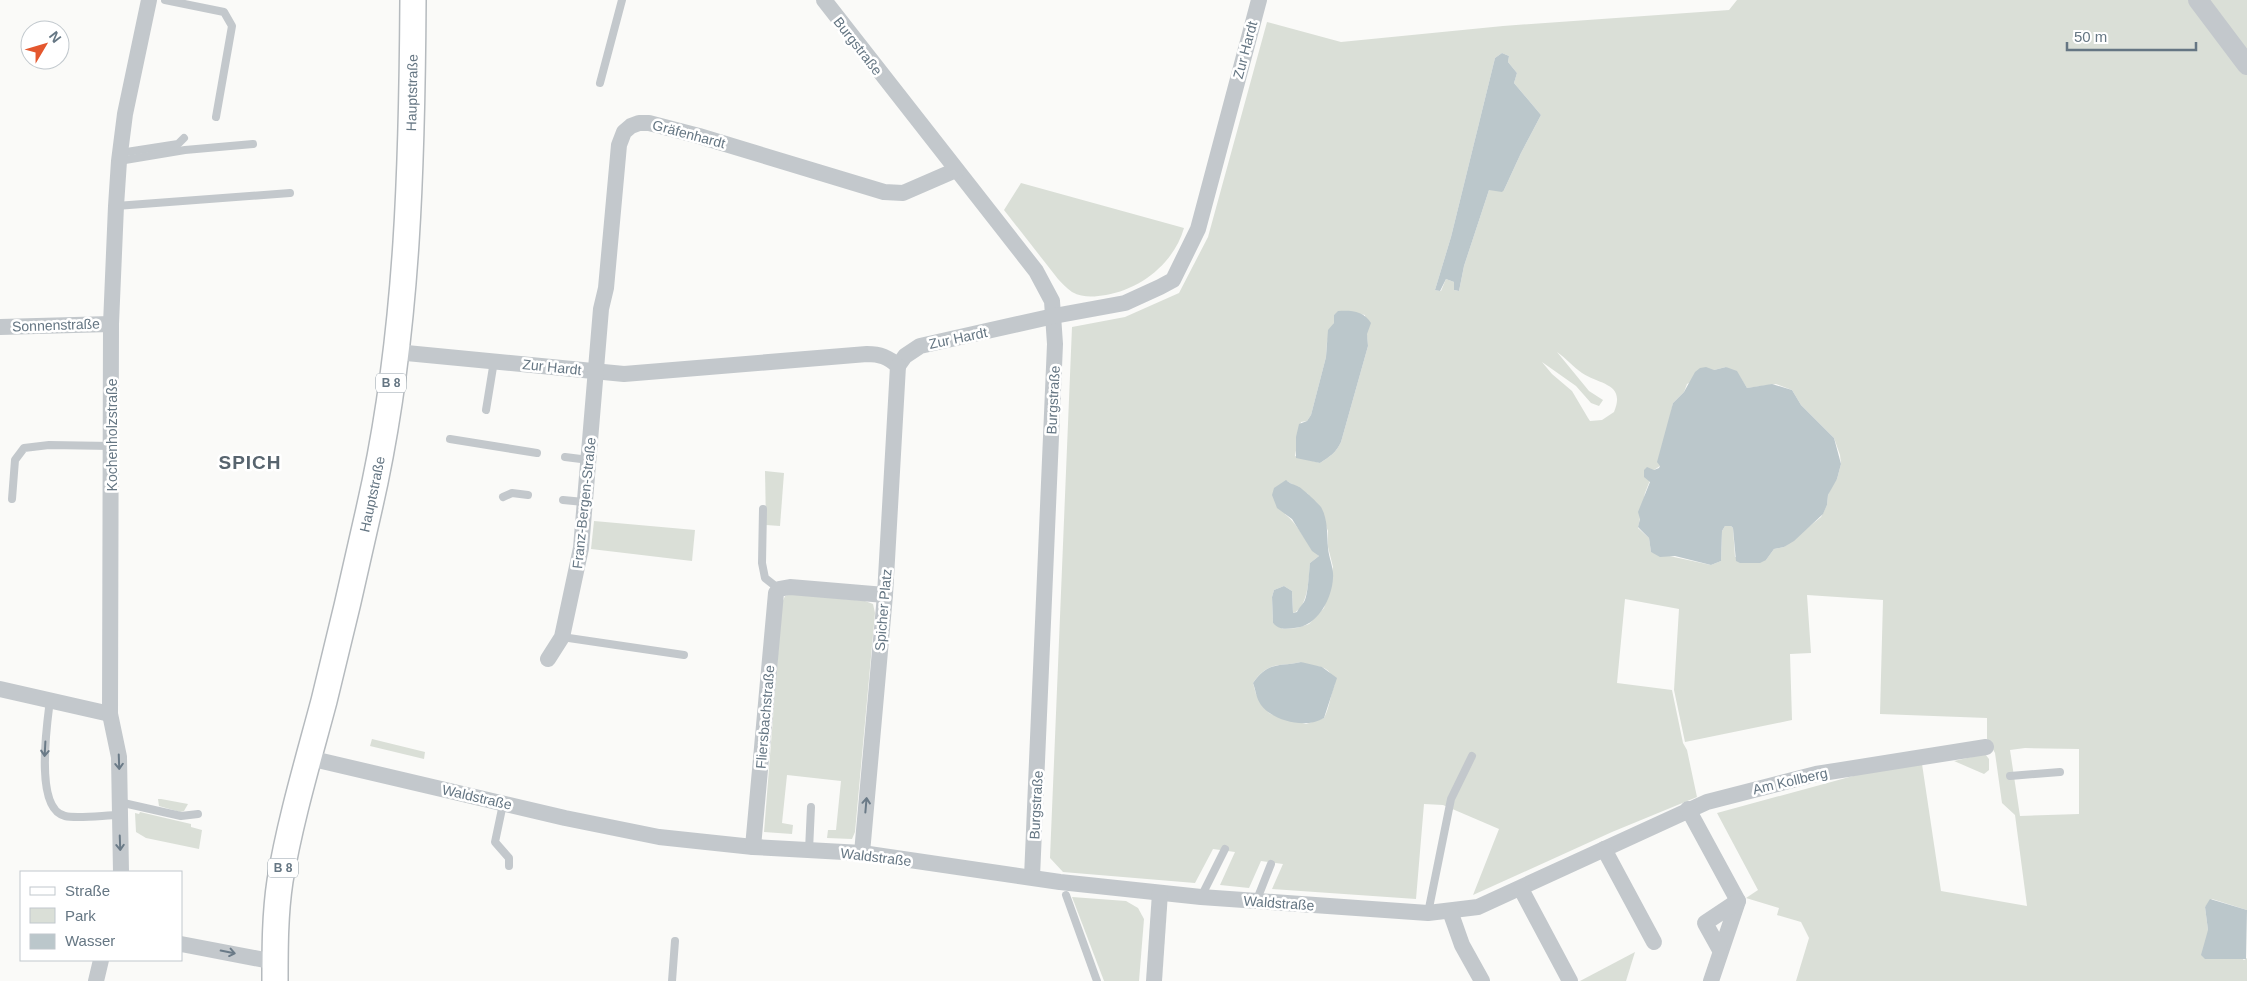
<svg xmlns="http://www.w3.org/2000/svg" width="2247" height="981" viewBox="0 0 2247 981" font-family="Helvetica,sans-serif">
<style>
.green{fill:#dadfd7;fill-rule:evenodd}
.water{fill:#bbc7cb}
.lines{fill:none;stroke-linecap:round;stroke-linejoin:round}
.primary-casing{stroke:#b5babe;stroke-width:28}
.service{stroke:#c3c8cc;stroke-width:8}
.minor{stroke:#c3c8cc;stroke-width:16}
.tertiary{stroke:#c3c8cc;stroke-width:20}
.primary{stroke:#fff;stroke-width:25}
.oneway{stroke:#6a7a87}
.labels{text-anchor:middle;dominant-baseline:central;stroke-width:5;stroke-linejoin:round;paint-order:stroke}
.shield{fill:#fff;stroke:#939fa8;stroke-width:1}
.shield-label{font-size:12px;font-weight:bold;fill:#657683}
.street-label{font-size:14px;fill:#657683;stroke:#fff}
.district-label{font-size:19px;font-weight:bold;letter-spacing:1px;fill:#57646e;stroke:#fff}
</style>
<rect width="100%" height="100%" fill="#fafaf8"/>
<g class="green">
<path d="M 1737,0 L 2247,0 L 2247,910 L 2212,899 L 2205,907 L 2208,930 L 2244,960 L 2247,958 L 2247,981 L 1796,981 L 1809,938 L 1801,922 L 1777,915 L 1779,908 L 1746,898 L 1758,890 L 1717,813 L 1875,770 L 1922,764 L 1941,891 L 2027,906 L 2015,815 L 2002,803 L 1995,753 L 1987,739 L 1987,718 L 1880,714 L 1883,600 L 1807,595 L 1811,653 L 1790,654 L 1792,720 L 1685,742 L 1674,690 L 1679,609 L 1625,599 L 1617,683 L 1672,690 L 1683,743 L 1687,750 L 1697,797 L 1612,832 L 1473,895 L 1499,829 L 1443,805 L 1424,804 L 1416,899 L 1272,889 L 1283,864 L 1261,861 L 1249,888 L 1220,885 L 1235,852 L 1213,849 L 1195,883 L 1063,872 L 1050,858 L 1072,327 L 1125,317 L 1179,293 L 1208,237 L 1267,22 L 1341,42 L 1503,26 L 1729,10 ZM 1502,53 L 1509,56 L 1508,62 L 1517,73 L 1514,83 L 1541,115 L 1521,153 L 1504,190 L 1489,190 L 1464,266 L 1459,291 L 1454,290 L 1454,282 L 1446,279 L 1441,291 L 1435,290 L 1451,237 L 1495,58 ZM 1343,311 L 1365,315 L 1368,346 L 1341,442 C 1336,453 1329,457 1320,463 L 1295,456 L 1301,422 L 1307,421 L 1311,415 L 1326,357 L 1327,342 L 1334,323 L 1334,315 ZM 1557,352 C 1566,358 1573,367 1582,373 C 1600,385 1626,383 1614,412 L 1602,420 L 1590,421 L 1588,418 L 1572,391 L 1552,374 L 1542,362 L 1576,386 L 1591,403 L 1599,406 L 1603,400 L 1589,391 ZM 1726,367 L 1740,377 L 1747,388 L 1776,384 L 1792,390 L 1801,405 L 1834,438 L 1840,455 L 1841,464 L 1837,479 L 1833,484 L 1828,495 L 1827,505 L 1821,517 L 1784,547 L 1774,549 L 1766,560 L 1735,557 L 1733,528 L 1731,526 L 1725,526 L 1722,531 L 1721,561 L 1711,565 L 1651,552 L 1649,538 L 1638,528 L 1645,493 L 1654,470 L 1660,466 L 1673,403 L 1684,392 L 1687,384 L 1714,370 ZM 1287,481 L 1308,494 L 1310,498 L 1317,503 L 1328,531 L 1328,547 L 1333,567 L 1326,601 L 1324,608 L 1309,624 L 1297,628 L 1283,629 L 1273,623 L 1272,597 L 1274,590 L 1284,586 L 1292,591 L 1293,613 C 1308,609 1309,577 1310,563 L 1319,556 C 1306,544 1299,525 1285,514 ZM 1301,662 C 1315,671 1328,659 1335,684 C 1330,695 1330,707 1324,718 L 1306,724 L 1278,717 L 1269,713 L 1256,694 L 1253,683 C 1268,661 1278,667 1301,662 ZM 2025,748 L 2079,749 L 2079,814 L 2020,816 L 2010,750 Z"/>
<path d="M 1021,183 L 1184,228 C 1174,263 1141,289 1106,295 C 1094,297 1083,298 1072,292 C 1066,288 1062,283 1058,279 L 1004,210 Z"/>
<path d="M 765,471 L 784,473 L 780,526 L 766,525 Z"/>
<path d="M 594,521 L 695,530 L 692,561 L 591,549 Z"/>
<path d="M 791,594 L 865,601 L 873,604 L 875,613 L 855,832 L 852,839 L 827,838 L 828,830 L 836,830 L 841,781 L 787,775 L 782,823 L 793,825 L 792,834 L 764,832 L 782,603 L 785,596 Z"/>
<path d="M 372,739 L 425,752 L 424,759 L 370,746 Z"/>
<path d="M 1985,754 L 1989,759 L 1989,770 L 1984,774 L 1954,761 Z"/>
<path d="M 158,799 L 161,799 L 188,804 L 184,811 L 180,812 L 159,806 Z"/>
<path d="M 140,812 L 191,824 L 191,827 L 202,830 L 199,849 L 146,838 L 136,832 L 135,813 L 139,814 Z"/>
<path d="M 1072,897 L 1126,901 L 1138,908 L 1144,919 L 1139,981 L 1104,981 Z"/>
<path d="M 1635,952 L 1626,981 L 1580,981 Z"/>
</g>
<g class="water">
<path d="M 1502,53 L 1509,56 L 1508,62 L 1517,73 L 1514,83 L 1541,115 L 1521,153 L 1504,190 L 1502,192 L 1489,190 L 1464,266 L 1459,291 L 1454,290 L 1454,282 L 1446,279 L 1440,291 L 1435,290 L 1451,237 L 1495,58 Z"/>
<path d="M 1338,311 C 1351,310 1364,311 1371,323 L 1367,334 L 1368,346 L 1341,442 C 1336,453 1329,457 1320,463 L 1296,458 L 1296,437 L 1299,424 L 1307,421 L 1311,415 L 1326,357 L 1328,330 L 1334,323 L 1334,315 Z"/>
<path d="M 1706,367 L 1714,370 L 1726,367 L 1737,371 L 1747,388 L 1772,384 L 1792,390 L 1801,405 L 1834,438 L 1841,464 L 1837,479 L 1828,495 L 1827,505 L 1823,514 L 1794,541 L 1784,547 L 1774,549 L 1766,560 L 1760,563 L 1740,563 L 1736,561 L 1733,528 L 1731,526 L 1725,526 L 1722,531 L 1721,561 L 1711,565 L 1675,556 L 1660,557 L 1651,552 L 1649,538 L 1638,527 L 1640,519 L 1638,512 L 1650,482 L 1644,477 L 1644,470 L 1647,467 L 1654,470 L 1659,468 L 1660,466 L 1657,462 L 1673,403 L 1684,392 L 1695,372 L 1700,368 Z"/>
<path d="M 1286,480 C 1290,484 1294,484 1299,487 C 1302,488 1319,504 1321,507 C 1328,519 1327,535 1328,548 C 1329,559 1334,568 1333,578 C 1332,599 1317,627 1294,628 C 1285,629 1279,630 1273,623 L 1272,597 L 1274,590 L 1284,586 L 1292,591 L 1293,613 L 1297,612 C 1299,608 1301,606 1304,602 C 1308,596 1309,572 1310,563 L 1319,556 L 1312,551 L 1292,519 L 1277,508 L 1272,495 L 1274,488 Z"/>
<path d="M 1301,662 L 1322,667 L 1337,678 L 1324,718 C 1307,729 1274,722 1261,705 C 1256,698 1256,691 1253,683 C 1269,661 1278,667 1301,662 Z"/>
<path d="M 2210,899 L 2247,910 L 2246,959 L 2205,959 L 2201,955 L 2208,930 L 2205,907 Z"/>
</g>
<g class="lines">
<g class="primary-casing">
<g id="primary">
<path id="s1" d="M 275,981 C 275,948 275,914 280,881 C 290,821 308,761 324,701 C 342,629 359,556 375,482 C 408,324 412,162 413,0"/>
</g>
</g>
<g class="service">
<path d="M 165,0 L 224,12 L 232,26 L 216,117"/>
<path d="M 600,83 L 622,0"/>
<path d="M 120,153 L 178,144 L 184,138"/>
<path d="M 119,161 L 185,150 L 253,144"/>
<path d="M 116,206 L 290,193"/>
<path d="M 486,410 L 494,361"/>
<path d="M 450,439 L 537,453"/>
<path d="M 565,457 L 589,460"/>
<path d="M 503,497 L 512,493 L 528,495"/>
<path d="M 12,499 L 15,460 L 24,448 L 49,445 L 112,446"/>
<path d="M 563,500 L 584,502"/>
<path d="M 763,509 L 762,563 L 765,578 L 779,589"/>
<path d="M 562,637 L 684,655"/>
<path d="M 50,700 C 47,724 34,809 65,816 C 77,819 106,815 119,815"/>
<path d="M 2010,776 L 2060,772"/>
<path d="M 119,802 L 181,816 L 198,814"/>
<path d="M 503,804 L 495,842 L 509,858 L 509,866"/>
<path d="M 809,850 L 811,807"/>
<path d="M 1066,895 L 1097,981"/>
<path d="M 1201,897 L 1225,849"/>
<path d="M 1256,902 L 1271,864"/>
<path d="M 1428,913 L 1451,799 L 1472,756"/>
<path d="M 672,981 L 675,941"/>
</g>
<g class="minor">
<path d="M 824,0 L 1036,271 L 1052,301 L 1055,344 L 1032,877"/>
<path d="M 0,327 L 111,324"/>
<path d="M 396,352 L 624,374 L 867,354 C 880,354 888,357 898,366"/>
<path d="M 898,366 L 905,356 L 920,346 L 1054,316 L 1125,303 L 1160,287 L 1173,280 L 1198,229 L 1259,0"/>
<path d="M 548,659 L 562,637 L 581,548 L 601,309 L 606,288 L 619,145 L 624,132 L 631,126 L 639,123 L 649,123 L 699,136 L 884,192 L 903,193 L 956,170"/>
<path d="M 0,689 L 110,714"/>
<path d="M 309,758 L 565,818 L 659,837 L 753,847 L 862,853 L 1060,882 L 1201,897 L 1428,913 L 1478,907 L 1707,802 L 1816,774 L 1986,747"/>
<path d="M 1688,809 L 1738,901 L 1711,981"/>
<path d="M 753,847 L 776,593 L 779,589 L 790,587 L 885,595"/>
<path d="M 1604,849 L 1654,942"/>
<path d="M 862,853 L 885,595 L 898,366"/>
<path d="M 121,872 L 119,757 L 110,714 L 111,324 L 116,206 L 119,161 L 125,114 L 149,0"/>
<path d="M 1521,889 L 1570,981"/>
<path d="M 1450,911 L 1462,945 L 1482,981"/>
<path d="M 181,944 L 275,962"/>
<path d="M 1720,950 L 1705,923 L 1738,901"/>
<path d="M 96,981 L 101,960"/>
<path d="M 1154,981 L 1160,893"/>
</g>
<path class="tertiary" d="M 2198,0 L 2247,65"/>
<use href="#primary" class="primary"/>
</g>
<defs><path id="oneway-shaft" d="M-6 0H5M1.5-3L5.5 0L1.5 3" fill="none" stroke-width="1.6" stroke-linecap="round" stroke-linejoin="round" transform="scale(1.25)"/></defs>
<g class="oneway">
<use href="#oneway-shaft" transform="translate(45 749) rotate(93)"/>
<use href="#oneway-shaft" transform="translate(119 762) rotate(88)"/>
<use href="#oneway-shaft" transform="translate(866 805) rotate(-85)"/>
<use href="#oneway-shaft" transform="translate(120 843) rotate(88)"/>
<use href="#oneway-shaft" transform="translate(228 952) rotate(11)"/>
</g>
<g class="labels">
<g class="shield">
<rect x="376" y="373.5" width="30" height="19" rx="4"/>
<rect x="268" y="858.5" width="30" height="19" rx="4"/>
</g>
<g class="shield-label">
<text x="391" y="383">B 8</text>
<text x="283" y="868">B 8</text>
</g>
<g class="street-label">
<text transform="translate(858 46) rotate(52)">Burgstraße</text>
<text transform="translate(1245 50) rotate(-75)">Zur Hardt</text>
<text stroke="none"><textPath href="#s1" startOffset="902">Hauptstraße</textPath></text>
<text transform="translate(689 134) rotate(15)">Gräfenhardt</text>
<text transform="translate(56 325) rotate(-2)">Sonnenstraße</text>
<text transform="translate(958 338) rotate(-12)">Zur Hardt</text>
<text transform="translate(552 367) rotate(6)">Zur Hardt</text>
<text transform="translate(1053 400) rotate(-87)">Burgstraße</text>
<text transform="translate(112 435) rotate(-90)">Kochenholzstraße</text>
<text stroke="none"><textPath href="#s1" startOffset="498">Hauptstraße</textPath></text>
<text transform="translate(584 503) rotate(-84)">Franz-Bergen-Straße</text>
<text transform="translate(883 610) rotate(-85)">Spicher Platz</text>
<text transform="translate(765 717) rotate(-85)">Fliersbachstraße</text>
<text transform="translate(1790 781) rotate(-13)">Am Kollberg</text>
<text transform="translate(477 797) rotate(13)">Waldstraße</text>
<text transform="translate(1036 805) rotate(-87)">Burgstraße</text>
<text transform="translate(876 857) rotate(7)">Waldstraße</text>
<text transform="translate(1279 903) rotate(4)">Waldstraße</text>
</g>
<g class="district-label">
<text x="250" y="462">SPICH</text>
</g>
</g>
<rect x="20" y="871" width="162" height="90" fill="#ffffff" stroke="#c1c8cd"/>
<rect x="30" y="887" width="25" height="8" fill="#ffffff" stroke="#c1c8cd"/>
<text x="65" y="896" font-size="15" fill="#657683">Straße</text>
<rect x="30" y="908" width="25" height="15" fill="#dadfd7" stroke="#c1c8cd"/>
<text x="65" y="921" font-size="15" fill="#657683">Park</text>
<rect x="30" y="934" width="25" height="15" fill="#bbc7cb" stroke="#c1c8cd"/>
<text x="65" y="946" font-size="15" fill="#657683">Wasser</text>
<g transform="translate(45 45) rotate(52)"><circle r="24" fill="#ffffff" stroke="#c1c8cd"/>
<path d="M0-4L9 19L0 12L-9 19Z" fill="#e4572e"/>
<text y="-8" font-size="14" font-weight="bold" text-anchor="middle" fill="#657683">N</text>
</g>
<path d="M2067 42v8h129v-8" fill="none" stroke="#657683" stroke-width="2.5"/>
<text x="2074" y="42" font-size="15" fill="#657683" stroke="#ffffff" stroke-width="4" paint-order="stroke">50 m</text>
</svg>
